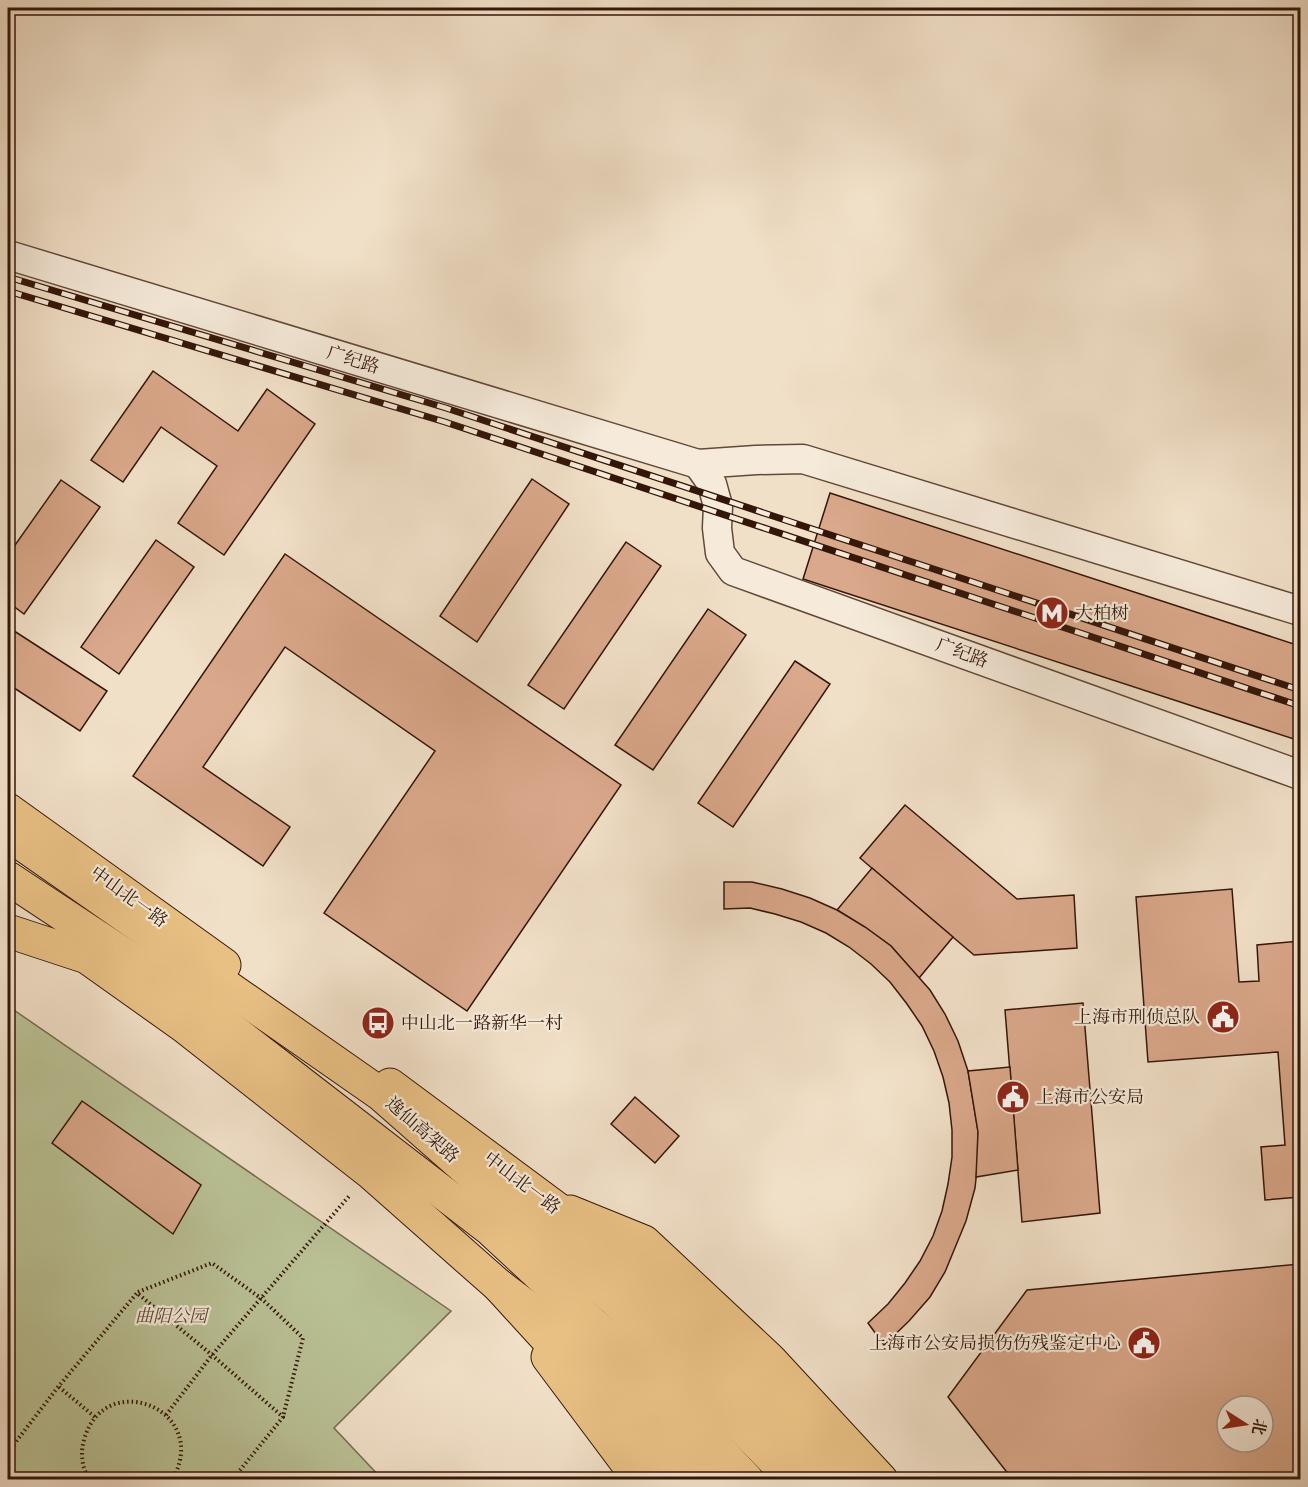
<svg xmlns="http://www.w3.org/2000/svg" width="1308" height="1487" viewBox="0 0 1308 1487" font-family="'IM FELL French Canon','Noto Serif SC',serif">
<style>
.green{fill:#bac296;stroke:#776c4f;stroke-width:1.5}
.building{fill:#daa88b;stroke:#341608;stroke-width:1.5;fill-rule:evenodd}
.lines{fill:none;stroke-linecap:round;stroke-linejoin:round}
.minor-casing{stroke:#634838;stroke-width:31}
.major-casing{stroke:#341608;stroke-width:35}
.highway-casing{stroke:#341608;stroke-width:35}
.path{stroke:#341608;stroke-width:4;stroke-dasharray:1.5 3;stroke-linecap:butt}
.minor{stroke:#f6ebdb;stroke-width:28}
.major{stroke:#e8c084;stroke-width:33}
.highway{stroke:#e8c084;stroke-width:33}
.rail-casing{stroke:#341608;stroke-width:7}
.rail{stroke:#f6ebdb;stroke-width:4.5;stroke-dasharray:14;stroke-linecap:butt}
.labels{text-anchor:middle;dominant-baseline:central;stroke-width:4.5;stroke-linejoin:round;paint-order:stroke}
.street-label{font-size:18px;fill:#341608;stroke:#f6ebdb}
.poi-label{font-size:18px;fill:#341608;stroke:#f6ebdb;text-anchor:start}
.park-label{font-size:18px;font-style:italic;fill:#5c4a33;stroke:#f6ebdb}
</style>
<rect width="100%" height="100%" fill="#f1e0c8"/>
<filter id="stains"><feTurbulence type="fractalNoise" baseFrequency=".00333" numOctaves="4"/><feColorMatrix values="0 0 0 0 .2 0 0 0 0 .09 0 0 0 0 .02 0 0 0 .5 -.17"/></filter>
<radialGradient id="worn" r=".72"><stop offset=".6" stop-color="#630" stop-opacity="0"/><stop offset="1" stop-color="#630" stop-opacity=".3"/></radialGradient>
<path class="green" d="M 8,1006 L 451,1311 L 334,1428 L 382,1479 L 8,1479 Z"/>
<g class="building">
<path d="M 153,371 L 238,431 L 267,389 L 315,424 L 224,555 L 178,523 L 217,466 L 161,427 L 123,482 L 91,460 Z"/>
<path d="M 532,479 L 569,504 L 477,642 L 440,616 Z"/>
<path d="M 61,480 L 100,507 L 24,614 L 8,602 L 8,555 Z"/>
<path d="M 830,493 L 1300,646 L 1300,741 L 803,579 Z"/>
<path d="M 156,540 L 194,567 L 119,674 L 81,647 Z"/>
<path d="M 626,542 L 661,566 L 564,709 L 528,685 Z"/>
<path d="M 285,554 L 621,785 L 467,1011 L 324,913 L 435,751 L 285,647 L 203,767 L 290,827 L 263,866 L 133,776 Z"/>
<path d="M 708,609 L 746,635 L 653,770 L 615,745 Z"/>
<path d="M 8,627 L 107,691 L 80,731 L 8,684 Z"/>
<path d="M 795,661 L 830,684 L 733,827 L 698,803 Z"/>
<path d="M 905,805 L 1017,899 L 1074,895 L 1077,948 L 974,955 L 860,858 Z"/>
<path d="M 872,868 L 953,937 L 919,978 L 891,946 L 865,927 L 837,910 Z"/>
<path d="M 724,882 L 752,882 L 782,889 L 810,898 L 837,910 L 865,927 L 891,946 L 930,990 L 945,1014 L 958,1041 L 968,1071 L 978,1131 L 978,1160 L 975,1188 L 966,1221 L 945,1272 L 930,1297 L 909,1321 L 884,1345 L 868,1323 L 888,1304 L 905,1283 L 920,1261 L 933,1236 L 942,1211 L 948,1184 L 952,1157 L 952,1130 L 949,1103 L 943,1077 L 934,1051 L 922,1026 L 907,1004 L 890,982 L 871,964 L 849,947 L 826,933 L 801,922 L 775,914 L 750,908 L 724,909 Z"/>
<path d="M 1232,889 L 1239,982 L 1259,981 L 1257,945 L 1300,941 L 1300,1197 L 1265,1200 L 1261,1147 L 1285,1145 L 1278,1052 L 1148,1062 L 1136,897 Z"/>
<path d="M 1083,1003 L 1100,1213 L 1022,1222 L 1005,1010 Z"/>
<path d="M 1010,1067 L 1018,1170 L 976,1177 L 978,1132 L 968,1071 Z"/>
<path d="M 635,1097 L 679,1136 L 655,1163 L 611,1124 Z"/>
<path d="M 82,1101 L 201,1185 L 173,1234 L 52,1143 Z"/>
<path d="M 1300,1264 L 1300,1480 L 1013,1480 L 948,1397 L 1027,1290 ZM 1227,1406 L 1263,1406 L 1263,1442 L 1227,1442 Z"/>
</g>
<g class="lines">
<g class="minor-casing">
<g id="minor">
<path d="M 8,255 L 698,464 L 756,460 L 803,459 L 1300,611"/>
<path d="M 698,464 L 712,484 L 718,506 L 717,528 L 720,553 L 733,571 L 1300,775"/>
</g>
</g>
<g class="major-casing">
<g id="major">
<path d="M 8,810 L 224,965"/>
<path d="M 8,931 L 87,957 L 184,1026 L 370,1172 L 499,1286 L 616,1375 L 720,1480"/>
<path d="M 390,1085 L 572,1220 L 817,1480"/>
<path d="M 570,1212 L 644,1242 L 769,1359 L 881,1480"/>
<path d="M 548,1357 L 640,1480"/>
</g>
</g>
<g class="highway-casing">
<g id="highway">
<path d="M 8,834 L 382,1095 L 613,1298 L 677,1361 L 778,1464 L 791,1480"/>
<path d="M 8,878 L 197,1003 L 490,1229 L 651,1378 L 747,1480"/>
<path d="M 572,1220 L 679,1303 L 736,1357 L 823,1448 L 850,1480"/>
<path d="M 499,1286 L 676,1480"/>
</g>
</g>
<g class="path">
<path d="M 138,1292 L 212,1263 L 262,1299 L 303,1338 L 283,1417"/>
<path d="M 59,1387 L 95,1417"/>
<path d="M 166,1415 L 212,1355 L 350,1195"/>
<path d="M 8,1452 L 58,1387 L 137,1293 L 212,1355 L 283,1417 L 232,1480"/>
<path d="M 90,1480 C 82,1469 80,1453 84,1440 C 104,1366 213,1410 172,1480"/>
</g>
<use href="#minor" class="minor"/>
<use href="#major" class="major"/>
<use href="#highway" class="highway"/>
<g class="rail-casing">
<g id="rail">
<path d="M 8,277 L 446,408 L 1300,690"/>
<path d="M 8,291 L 445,422 L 1300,706"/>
</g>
</g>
<use href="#rail" class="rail"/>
</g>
<defs>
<g id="metro-disc" transform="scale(1.725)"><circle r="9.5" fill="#8f2418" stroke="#f6ebdb"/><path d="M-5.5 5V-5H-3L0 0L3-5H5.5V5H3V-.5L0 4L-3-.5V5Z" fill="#fff"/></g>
<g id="civic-disc" transform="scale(1.725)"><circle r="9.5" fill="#8f2418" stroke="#f6ebdb"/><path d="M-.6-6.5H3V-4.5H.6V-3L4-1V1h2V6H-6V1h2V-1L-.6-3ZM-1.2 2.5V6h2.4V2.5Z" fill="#fff"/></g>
<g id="bus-disc" transform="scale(1.725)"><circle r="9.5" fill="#8f2418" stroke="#f6ebdb"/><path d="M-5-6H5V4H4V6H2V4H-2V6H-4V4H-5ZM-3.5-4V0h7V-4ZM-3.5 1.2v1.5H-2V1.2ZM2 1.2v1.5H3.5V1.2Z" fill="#fff"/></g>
</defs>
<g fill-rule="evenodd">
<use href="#metro-disc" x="1052" y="613"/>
<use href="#civic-disc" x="1223" y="1017"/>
<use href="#bus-disc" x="378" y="1023"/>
<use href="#civic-disc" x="1013" y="1097"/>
<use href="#civic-disc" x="1144" y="1343"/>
</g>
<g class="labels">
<g class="street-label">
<text transform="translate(353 360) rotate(17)">广纪路</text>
<text transform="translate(962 653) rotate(20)">广纪路</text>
<text transform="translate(129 897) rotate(36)">中山北一路</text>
<text transform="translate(422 1130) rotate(41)">逸仙高架路</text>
<text transform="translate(522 1183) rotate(37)">中山北一路</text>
</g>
<g class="poi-label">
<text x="1075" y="613">大柏树</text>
<text x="1200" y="1017" text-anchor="end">上海市刑侦总队</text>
<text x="401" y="1023">中山北一路新华一村</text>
<text x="1036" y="1097">上海市公安局</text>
<text x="1121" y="1343" text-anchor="end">上海市公安局损伤伤残鉴定中心</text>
</g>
<g class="park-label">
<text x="171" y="1316">曲阳公园</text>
</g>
</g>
<rect width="1308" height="1487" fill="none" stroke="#f1e0c8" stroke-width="30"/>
<rect x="9" y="9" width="1290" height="1469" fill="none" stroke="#341608" stroke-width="3"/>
<rect x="15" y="15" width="1278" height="1457" fill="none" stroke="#341608" stroke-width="1.5"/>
<g transform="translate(1245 1424) rotate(102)"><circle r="28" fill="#f6ebdb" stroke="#a89687" stroke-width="1.5"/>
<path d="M0-4.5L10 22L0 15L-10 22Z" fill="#8f2418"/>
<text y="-9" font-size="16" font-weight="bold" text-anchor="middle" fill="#341608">北</text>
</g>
<rect width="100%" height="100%" filter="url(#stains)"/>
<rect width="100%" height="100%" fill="url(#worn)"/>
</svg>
